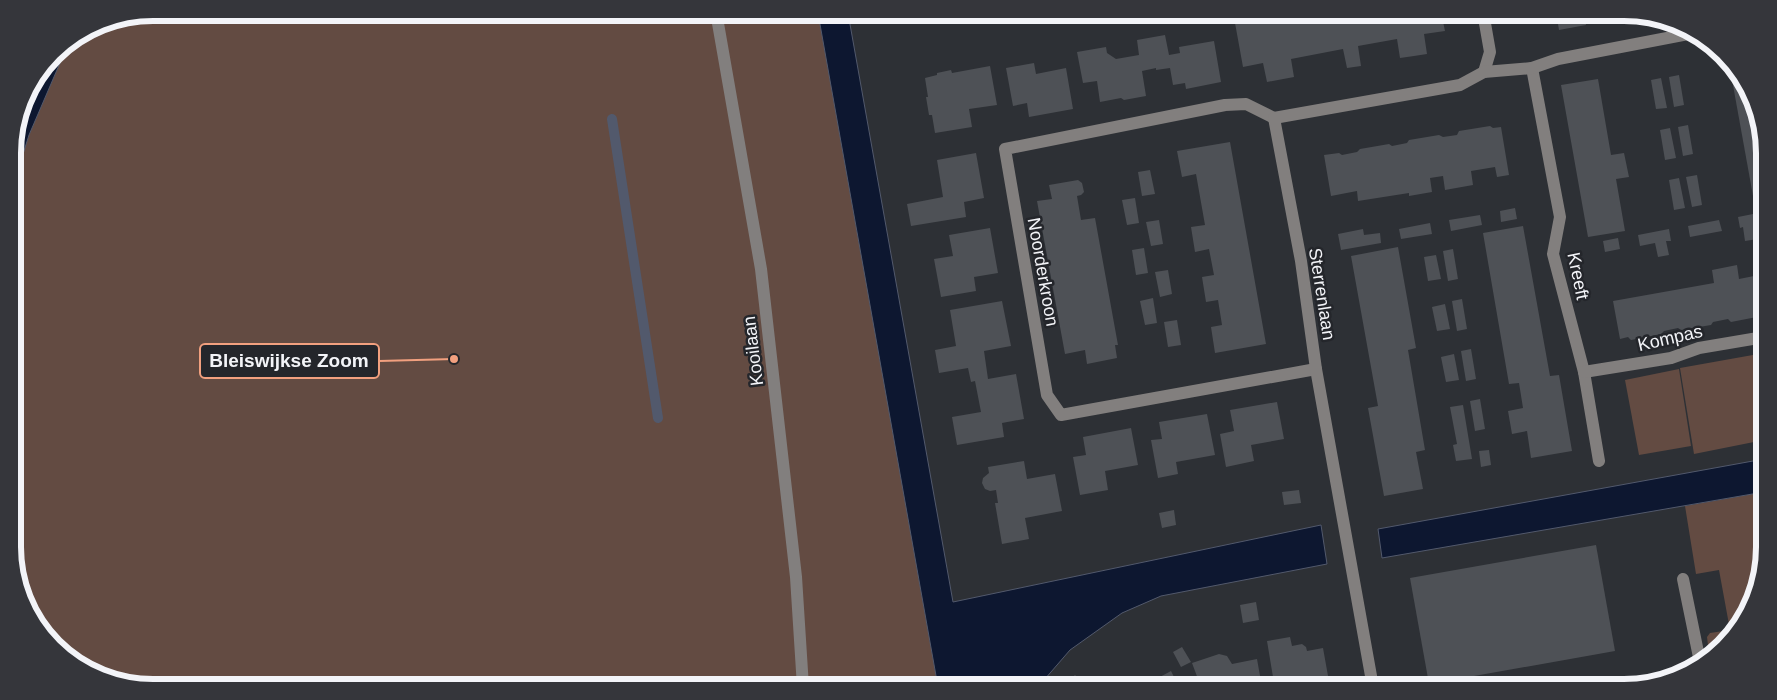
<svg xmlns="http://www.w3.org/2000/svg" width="1777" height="700" viewBox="0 0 1777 700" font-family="Arial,sans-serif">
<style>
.green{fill:#634b42}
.water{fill:#0d1730;stroke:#52596c}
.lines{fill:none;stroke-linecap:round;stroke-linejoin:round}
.stream{stroke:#52596c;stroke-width:10}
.building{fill:#4e5156}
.minor{stroke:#827f7e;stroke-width:12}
.labels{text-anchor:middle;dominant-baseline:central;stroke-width:5;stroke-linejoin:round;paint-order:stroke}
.street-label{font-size:18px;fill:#f3f4f8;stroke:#24262b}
.rim{fill:none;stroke:#f3f4f8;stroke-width:6}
.leader{fill:none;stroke:#f2a07f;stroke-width:2}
.callout-dot{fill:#f2a07f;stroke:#24262b;stroke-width:2}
.callout{fill:#24262b;stroke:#f2a07f;stroke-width:2}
.callout-label{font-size:19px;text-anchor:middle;font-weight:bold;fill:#f3f4f8}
</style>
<rect width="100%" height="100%" fill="#2d3035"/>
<g class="green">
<path d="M 153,12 L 834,13 L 951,687 L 153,687 L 107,680 L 47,640 L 15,574 L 13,143 L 27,91 L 60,47 L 99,23 Z"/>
<path d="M 1764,353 L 1764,440 L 1694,454 L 1680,368 Z"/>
<path d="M 1679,369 L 1691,446 L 1639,455 L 1625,380 Z"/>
<path d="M 1764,492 L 1764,547 L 1757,593 L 1730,630 L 1719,570 L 1696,574 L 1685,506 Z"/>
<path d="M 1730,630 L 1721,643 L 1708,645 L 1707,637 L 1710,633 Z"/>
</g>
<g class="water">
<path d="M 818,13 L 848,13 L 953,602 L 1321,525 L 1327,564 L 1161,596 L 1122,613 L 1070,650 L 1038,687 L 938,687 Z"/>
<path d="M 69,42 L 29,135 L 13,186 L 13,143 L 27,91 L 60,47 Z"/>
<path d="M 1764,459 L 1764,492 L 1382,558 L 1378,529 Z"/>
</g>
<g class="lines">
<path class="stream" d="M 612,119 L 658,418"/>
</g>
<g class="building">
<path d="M 1296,12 L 1441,12 L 1445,31 L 1424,34 L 1427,54 L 1414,56 L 1400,58 L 1397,39 L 1358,46 L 1361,66 L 1347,68 L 1343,49 L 1291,59 L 1294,77 L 1267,82 L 1263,63 L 1243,67 L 1235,23 Z"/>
<path d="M 1556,12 L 1584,12 L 1586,25 L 1559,30 Z"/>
<path d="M 1165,35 L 1169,55 L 1180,53 L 1179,47 L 1214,41 L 1221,82 L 1186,89 L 1185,83 L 1173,85 L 1170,68 L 1156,70 L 1156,68 L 1142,71 L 1146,96 L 1124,100 L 1121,98 L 1100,102 L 1097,81 L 1083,83 L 1077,52 L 1106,47 L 1107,53 L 1116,59 L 1139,55 L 1137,40 Z"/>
<path d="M 1034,63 L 1036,74 L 1066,68 L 1073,109 L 1029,117 L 1027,103 L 1013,106 L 1006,68 Z"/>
<path d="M 1729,63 L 1735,67 L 1763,134 L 1763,206 L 1755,207 Z"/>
<path d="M 990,66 L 997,105 L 969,109 L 972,127 L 935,133 L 932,115 L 929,115 L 926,97 L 928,97 L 925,78 L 937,75 L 937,73 L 951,70 L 952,73 Z"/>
<path d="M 1679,75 L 1684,105 L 1674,107 L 1669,77 Z"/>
<path d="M 1661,78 L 1667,108 L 1656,109 L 1651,80 Z"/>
<path d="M 1598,79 L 1611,155 L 1624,153 L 1629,177 L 1616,179 L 1625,231 L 1588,237 L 1561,85 Z"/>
<path d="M 1688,125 L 1693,154 L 1683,156 L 1678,127 Z"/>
<path d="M 1490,126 L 1493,128 L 1501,127 L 1509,175 L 1497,177 L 1495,167 L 1471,171 L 1473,185 L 1445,190 L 1443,176 L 1430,178 L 1432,192 L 1409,196 L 1409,193 L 1358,201 L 1357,191 L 1331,196 L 1324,155 L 1339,153 L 1342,155 L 1357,152 L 1360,149 L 1389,144 L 1392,146 L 1407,143 L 1409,140 L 1439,135 L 1443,137 L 1457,135 L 1459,131 Z"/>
<path d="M 1670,128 L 1676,158 L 1665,160 L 1660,130 Z"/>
<path d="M 1230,142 L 1266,344 L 1215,353 L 1211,327 L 1222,325 L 1218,300 L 1206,302 L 1202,277 L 1214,275 L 1209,249 L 1195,252 L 1191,227 L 1205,225 L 1196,174 L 1182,177 L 1177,151 Z"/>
<path d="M 976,153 L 984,198 L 964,202 L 966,217 L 911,226 L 907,204 L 943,197 L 937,160 Z"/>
<path d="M 1150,170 L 1155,194 L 1142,196 L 1138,172 Z"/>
<path d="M 1697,175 L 1702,205 L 1692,207 L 1686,177 Z"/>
<path d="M 1679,178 L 1685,208 L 1674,210 L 1669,180 Z"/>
<path d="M 1078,180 L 1082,183 L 1084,192 L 1081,195 L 1077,196 L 1081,220 L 1095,218 L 1118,345 L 1115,345 L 1117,358 L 1087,364 L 1085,350 L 1065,354 L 1037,201 L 1052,199 L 1049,185 Z"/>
<path d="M 1135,198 L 1139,223 L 1127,225 L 1122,200 Z"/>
<path d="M 1515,208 L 1517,219 L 1501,222 L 1500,211 Z"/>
<path d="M 1763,212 L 1764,224 L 1756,225 L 1758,239 L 1745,241 L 1743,227 L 1740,228 L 1738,217 Z"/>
<path d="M 1480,215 L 1482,225 L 1451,231 L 1449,220 Z"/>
<path d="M 1159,220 L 1163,244 L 1151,246 L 1146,222 Z"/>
<path d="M 1719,220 L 1722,231 L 1690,237 L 1688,226 Z"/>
<path d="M 1430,223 L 1432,234 L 1401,239 L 1399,229 Z"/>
<path d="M 1523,226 L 1550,376 L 1559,375 L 1572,451 L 1531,458 L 1527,431 L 1512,434 L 1508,411 L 1523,408 L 1519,383 L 1509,384 L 1483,233 Z"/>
<path d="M 990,228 L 998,273 L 974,277 L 976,291 L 941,297 L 934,259 L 953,256 L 949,235 Z"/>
<path d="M 1363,229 L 1364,235 L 1380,233 L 1381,243 L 1341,250 L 1338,234 Z"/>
<path d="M 1669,229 L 1671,241 L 1666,241 L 1669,255 L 1658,257 L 1655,243 L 1640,246 L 1638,235 Z"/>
<path d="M 1618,238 L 1620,249 L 1605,252 L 1603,241 Z"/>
<path d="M 1398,247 L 1416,348 L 1408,350 L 1425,450 L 1416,452 L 1423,489 L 1384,496 L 1368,408 L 1378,406 L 1351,256 Z"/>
<path d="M 1144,248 L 1148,273 L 1136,275 L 1132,250 Z"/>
<path d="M 1453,249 L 1458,279 L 1448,281 L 1443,251 Z"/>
<path d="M 1436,255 L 1441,279 L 1428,281 L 1424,257 Z"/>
<path d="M 1737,265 L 1739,279 L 1764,274 L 1764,313 L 1762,316 L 1731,322 L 1728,319 L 1713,322 L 1711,325 L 1681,330 L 1678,328 L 1664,331 L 1661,334 L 1631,340 L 1628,337 L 1620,339 L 1613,301 L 1714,283 L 1712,270 Z"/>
<path d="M 1168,270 L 1172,294 L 1160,297 L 1155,272 Z"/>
<path d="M 1153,298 L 1157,323 L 1145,325 L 1140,301 Z"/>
<path d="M 1462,299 L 1467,329 L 1457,331 L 1452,301 Z"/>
<path d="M 1002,301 L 1011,346 L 984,351 L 988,379 L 1016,374 L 1024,419 L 1002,423 L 1004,437 L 957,445 L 952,417 L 981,412 L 975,381 L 971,382 L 968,368 L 939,373 L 935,350 L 956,346 L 950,310 Z"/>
<path d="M 1445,304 L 1450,329 L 1437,331 L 1432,307 Z"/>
<path d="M 1177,320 L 1181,345 L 1168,347 L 1164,322 Z"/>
<path d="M 1471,349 L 1476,379 L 1466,381 L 1461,351 Z"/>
<path d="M 1454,354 L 1459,380 L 1446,382 L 1441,357 Z"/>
<path d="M 1480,399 L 1485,429 L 1475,431 L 1470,401 Z"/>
<path d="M 1277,402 L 1284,439 L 1251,445 L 1254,461 L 1226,467 L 1220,434 L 1234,431 L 1230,410 Z"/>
<path d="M 1463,405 L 1472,459 L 1456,461 L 1453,445 L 1457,444 L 1450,407 Z"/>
<path d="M 1207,414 L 1215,455 L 1176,462 L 1178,474 L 1158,478 L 1151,440 L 1162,439 L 1159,422 Z"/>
<path d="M 1131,428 L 1138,465 L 1105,471 L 1108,490 L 1080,495 L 1073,457 L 1086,455 L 1083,437 Z"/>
<path d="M 1489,450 L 1491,465 L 1481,467 L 1479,451 Z"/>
<path d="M 1024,461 L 1027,479 L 1055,474 L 1062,511 L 1025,518 L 1029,539 L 1002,544 L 995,503 L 998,503 L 996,490 L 990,491 L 985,489 L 982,483 L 983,478 L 989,473 L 988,467 Z"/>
<path d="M 1299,490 L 1301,503 L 1284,505 L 1282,492 Z"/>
<path d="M 1174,510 L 1176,525 L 1162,528 L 1159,513 Z"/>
<path d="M 1596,545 L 1615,651 L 1429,684 L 1410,578 Z"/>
<path d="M 1256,602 L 1259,620 L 1243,623 L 1240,605 Z"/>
<path d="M 1290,637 L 1292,646 L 1302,644 L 1306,647 L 1307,651 L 1323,648 L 1330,687 L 1291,687 L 1290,684 L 1286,681 L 1274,683 L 1267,641 Z"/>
<path d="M 1182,647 L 1191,662 L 1181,667 L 1173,652 Z"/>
<path d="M 1219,654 L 1227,656 L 1232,664 L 1257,659 L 1262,687 L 1201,687 L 1192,663 Z"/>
<path d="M 1171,671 L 1179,687 L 1119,687 L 1138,677 L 1143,686 Z"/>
<path d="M 1075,675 L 1086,686 L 1084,687 L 1066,687 L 1065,685 Z"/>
</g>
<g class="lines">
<g class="minor">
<path d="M 716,12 L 761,269 L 796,577 L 803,687"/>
<path d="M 1483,12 L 1490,52 L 1484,72"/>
<path d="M 1532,68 L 1560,217 L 1553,254 L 1584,372 L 1599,461"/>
<path d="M 1274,118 L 1246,104 L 1225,105 L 1005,149 L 1047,395 L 1061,415 L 1316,369"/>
<path d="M 1584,372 L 1671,358 L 1699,348 L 1764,337"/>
<path d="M 1683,579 L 1700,662"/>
<path d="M 1373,687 L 1316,369 L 1301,261 L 1274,118 L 1460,85 L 1484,72 L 1532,68 L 1558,59 L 1688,34"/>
</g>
</g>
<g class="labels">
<g class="street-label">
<text transform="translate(1043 272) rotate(80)">Noorderkroon</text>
<text transform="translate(1578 276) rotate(78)">Kreeft</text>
<text transform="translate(1322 294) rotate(81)">Sterrenlaan</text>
<text transform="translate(1670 338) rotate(-13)">Kompas</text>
<text transform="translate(753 351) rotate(-97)">Kooilaan</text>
</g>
</g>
<path d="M0 0H1777V700H0ZM153 21H1624A132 132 0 0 1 1756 153V547A132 132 0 0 1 1624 679H153A132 132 0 0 1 21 547V153A132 132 0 0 1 153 21Z" fill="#35363b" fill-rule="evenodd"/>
<path class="rim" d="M153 21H1624A132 132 0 0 1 1756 153V547A132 132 0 0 1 1624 679H153A132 132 0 0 1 21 547V153A132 132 0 0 1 153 21Z"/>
<path class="leader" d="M454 359L379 361"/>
<circle class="callout-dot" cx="454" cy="359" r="5"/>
<rect class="callout" x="200" y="344" width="179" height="34" rx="5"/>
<g class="callout-label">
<text x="289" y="367">Bleiswijkse Zoom</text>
</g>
</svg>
